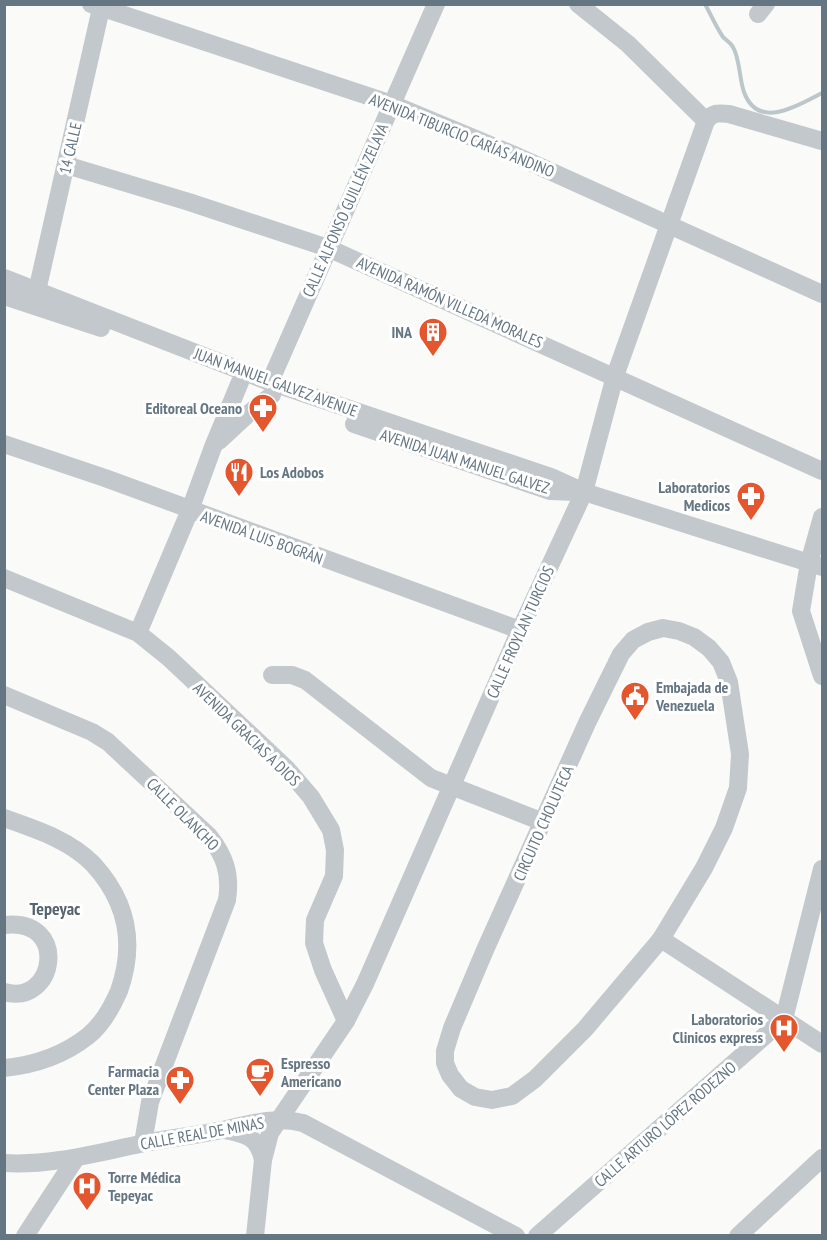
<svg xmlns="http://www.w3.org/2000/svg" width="827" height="1240" viewBox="0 0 827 1240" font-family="'PT Sans Narrow',sans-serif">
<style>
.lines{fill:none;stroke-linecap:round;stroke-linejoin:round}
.stream{stroke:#bbc7cb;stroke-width:4}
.minor{stroke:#c3c8cc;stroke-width:18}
.labels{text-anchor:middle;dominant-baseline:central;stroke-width:6;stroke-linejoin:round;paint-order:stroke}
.street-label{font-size:16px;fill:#657683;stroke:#fff}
.poi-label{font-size:16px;font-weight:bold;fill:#657683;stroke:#fff;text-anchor:end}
.neighbourhood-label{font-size:18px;font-weight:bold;fill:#57646e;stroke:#fff}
</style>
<rect width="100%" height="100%" fill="#fafaf8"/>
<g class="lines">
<path class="stream" d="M 705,4 C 711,15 716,27 723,37 C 726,40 731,43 733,47 C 740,59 739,78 744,92 C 758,131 799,105 822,93"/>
<g class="minor">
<path d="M 91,4 L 392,104 L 512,154 L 822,294"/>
<path d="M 578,4 L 628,44 L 706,121"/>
<path d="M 758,14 L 766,4"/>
<path d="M 66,165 L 189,202 L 328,248 L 822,471"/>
<path d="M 4,278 L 270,382 L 551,477 L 584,492 L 822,567"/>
<path d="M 37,291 L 102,4"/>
<path d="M 4,296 L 101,328"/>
<path d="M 270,382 L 436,4"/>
<path d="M 354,424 L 550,491 L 576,492"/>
<path d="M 219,441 L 247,415 L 272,395"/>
<path d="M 4,444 L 105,478 L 520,630"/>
<path d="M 822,517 L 809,563 L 801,611 L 822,676"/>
<path d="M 4,578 L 138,633 L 169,658 L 287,769 L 311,797 L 331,830 L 335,850 L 334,876 L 315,920 L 314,943 L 323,970 L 346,1021"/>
<path d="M 663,628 L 679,631 L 694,637 L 709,648 L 721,662 L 729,682 L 740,754 L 738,788 L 724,828 L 704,868 L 661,939 L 585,1029 L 535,1079 L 512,1096 L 492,1100 L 475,1097 L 461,1089 L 450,1075 L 445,1063 L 445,1051 L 452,1028 L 485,950 L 587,723 L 621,654 L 633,640 L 648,632 Z"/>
<path d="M 138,633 L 190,510 L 213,447 L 240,382"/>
<path d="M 272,675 L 292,675 L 305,680 L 431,778 L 543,822"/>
<path d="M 4,695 L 92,732 L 108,742 L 209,836 C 225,856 231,874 227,900 L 150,1102 L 143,1143"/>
<path d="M 4,818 C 35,829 70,840 93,864 C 127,901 136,943 119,991 C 112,1007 102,1025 88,1036 C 64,1055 35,1065 4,1068"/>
<path d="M 4,925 C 70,917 56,1007 4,992"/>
<path d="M 661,939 L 822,1044"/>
<path d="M 224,1130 C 245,1134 258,1136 263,1160"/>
<path d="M 4,1163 C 50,1166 96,1153 140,1144 C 167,1138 195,1136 222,1130 C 249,1124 275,1116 303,1123 L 516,1236"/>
<path d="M 25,1236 L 76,1158"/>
<path d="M 255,1236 L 263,1160 L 270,1133 L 346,1021 L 365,984 L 520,630 L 584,492 L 615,376 L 706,121 C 713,112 719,113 729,114 L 822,141"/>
<path d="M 537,1236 L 784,1019 L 822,869"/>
<path d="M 738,1236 L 822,1158"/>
</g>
</g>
<defs>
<g id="building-pin" transform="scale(1.5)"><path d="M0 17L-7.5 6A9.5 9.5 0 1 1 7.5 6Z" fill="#e4572e" stroke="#fff"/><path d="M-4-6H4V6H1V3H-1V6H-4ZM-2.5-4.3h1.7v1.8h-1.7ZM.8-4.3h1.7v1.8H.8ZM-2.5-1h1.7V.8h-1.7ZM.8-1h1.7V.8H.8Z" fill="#fff"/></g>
<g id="pharmacy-pin" transform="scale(1.5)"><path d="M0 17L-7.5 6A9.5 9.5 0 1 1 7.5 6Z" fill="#e4572e" stroke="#fff"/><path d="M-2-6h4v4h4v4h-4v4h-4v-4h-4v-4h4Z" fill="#fff"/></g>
<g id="restaurant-pin" transform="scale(1.5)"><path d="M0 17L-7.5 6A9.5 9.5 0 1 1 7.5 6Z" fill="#e4572e" stroke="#fff"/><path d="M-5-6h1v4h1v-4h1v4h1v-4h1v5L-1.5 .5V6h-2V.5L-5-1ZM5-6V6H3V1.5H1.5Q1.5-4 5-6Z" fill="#fff"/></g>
<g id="civic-pin" transform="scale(1.5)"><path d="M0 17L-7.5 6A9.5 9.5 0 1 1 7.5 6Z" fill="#e4572e" stroke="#fff"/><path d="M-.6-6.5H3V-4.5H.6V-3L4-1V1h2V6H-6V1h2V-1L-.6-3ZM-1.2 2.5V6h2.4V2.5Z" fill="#fff"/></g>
<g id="hospital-pin" transform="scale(1.5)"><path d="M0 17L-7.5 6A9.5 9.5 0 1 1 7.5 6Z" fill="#e4572e" stroke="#fff"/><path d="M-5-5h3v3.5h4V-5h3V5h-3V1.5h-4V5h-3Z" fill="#fff"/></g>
<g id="cafe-pin" transform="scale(1.5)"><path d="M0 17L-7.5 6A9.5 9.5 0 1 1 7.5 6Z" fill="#e4572e" stroke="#fff"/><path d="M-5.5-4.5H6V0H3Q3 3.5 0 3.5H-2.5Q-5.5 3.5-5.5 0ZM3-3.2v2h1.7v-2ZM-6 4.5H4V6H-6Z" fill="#fff"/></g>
</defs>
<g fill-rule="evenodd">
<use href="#building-pin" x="433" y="332"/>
<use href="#pharmacy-pin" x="263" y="408"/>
<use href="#restaurant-pin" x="239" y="472"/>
<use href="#pharmacy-pin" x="751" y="496"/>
<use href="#civic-pin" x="635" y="696"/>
<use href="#hospital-pin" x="784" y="1028"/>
<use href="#cafe-pin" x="260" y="1072"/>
<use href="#pharmacy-pin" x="180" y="1080"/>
<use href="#hospital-pin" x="87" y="1186"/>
</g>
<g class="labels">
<g class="street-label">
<text transform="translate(462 135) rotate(22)">AVENIDA TIBURCIO CARÍAS ANDINO</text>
<text transform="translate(70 148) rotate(-77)">14 CALLE</text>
<text transform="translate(345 210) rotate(-66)">CALLE ALFONSO GUILLÉN ZELAYA</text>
<text transform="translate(450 302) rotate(24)">AVENIDA RAMÓN VILLEDA MORALES</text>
<text transform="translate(276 382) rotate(20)">JUAN MANUEL GALVEZ AVENUE</text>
<text transform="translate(465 461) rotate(18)">AVENIDA JUAN MANUEL GALVEZ</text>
<text transform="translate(262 537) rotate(20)">AVENIDA LUIS BOGRÁN</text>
<text transform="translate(520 632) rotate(-66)">CALLE FROYLAN TURCIOS</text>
<text transform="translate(247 734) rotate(44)">AVENIDA GRACIAS A DIOS</text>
<text transform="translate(183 814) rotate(45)">CALLE OLANCHO</text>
<text transform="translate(543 823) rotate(-66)">CIRCUITO CHOLUTECA</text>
<text transform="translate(665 1124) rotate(-41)">CALLE ARTURO LÓPEZ RODEZNO</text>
<text transform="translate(202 1133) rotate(-10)">CALLE REAL DE MINAS</text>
</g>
<g class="poi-label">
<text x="412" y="332">INA</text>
<text x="242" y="408">Editoreal Oceano</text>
<text x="260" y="472" text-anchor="start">Los Adobos</text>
<text x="730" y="487">Laboratorios<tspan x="730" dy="18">Medicos</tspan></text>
<text x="656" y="687" text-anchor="start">Embajada de<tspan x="656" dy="18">Venezuela</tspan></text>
<text x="763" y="1019">Laboratorios<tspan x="763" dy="18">Clinicos express</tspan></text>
<text x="281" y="1063" text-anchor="start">Espresso<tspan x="281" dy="18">Americano</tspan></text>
<text x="159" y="1071">Farmacia<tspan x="159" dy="18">Center Plaza</tspan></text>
<text x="108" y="1177" text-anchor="start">Torre Médica<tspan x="108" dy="18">Tepeyac</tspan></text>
</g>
<g class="neighbourhood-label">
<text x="55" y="908">Tepeyac</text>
</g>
</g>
<rect width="827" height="1240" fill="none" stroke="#657683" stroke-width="12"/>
</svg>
